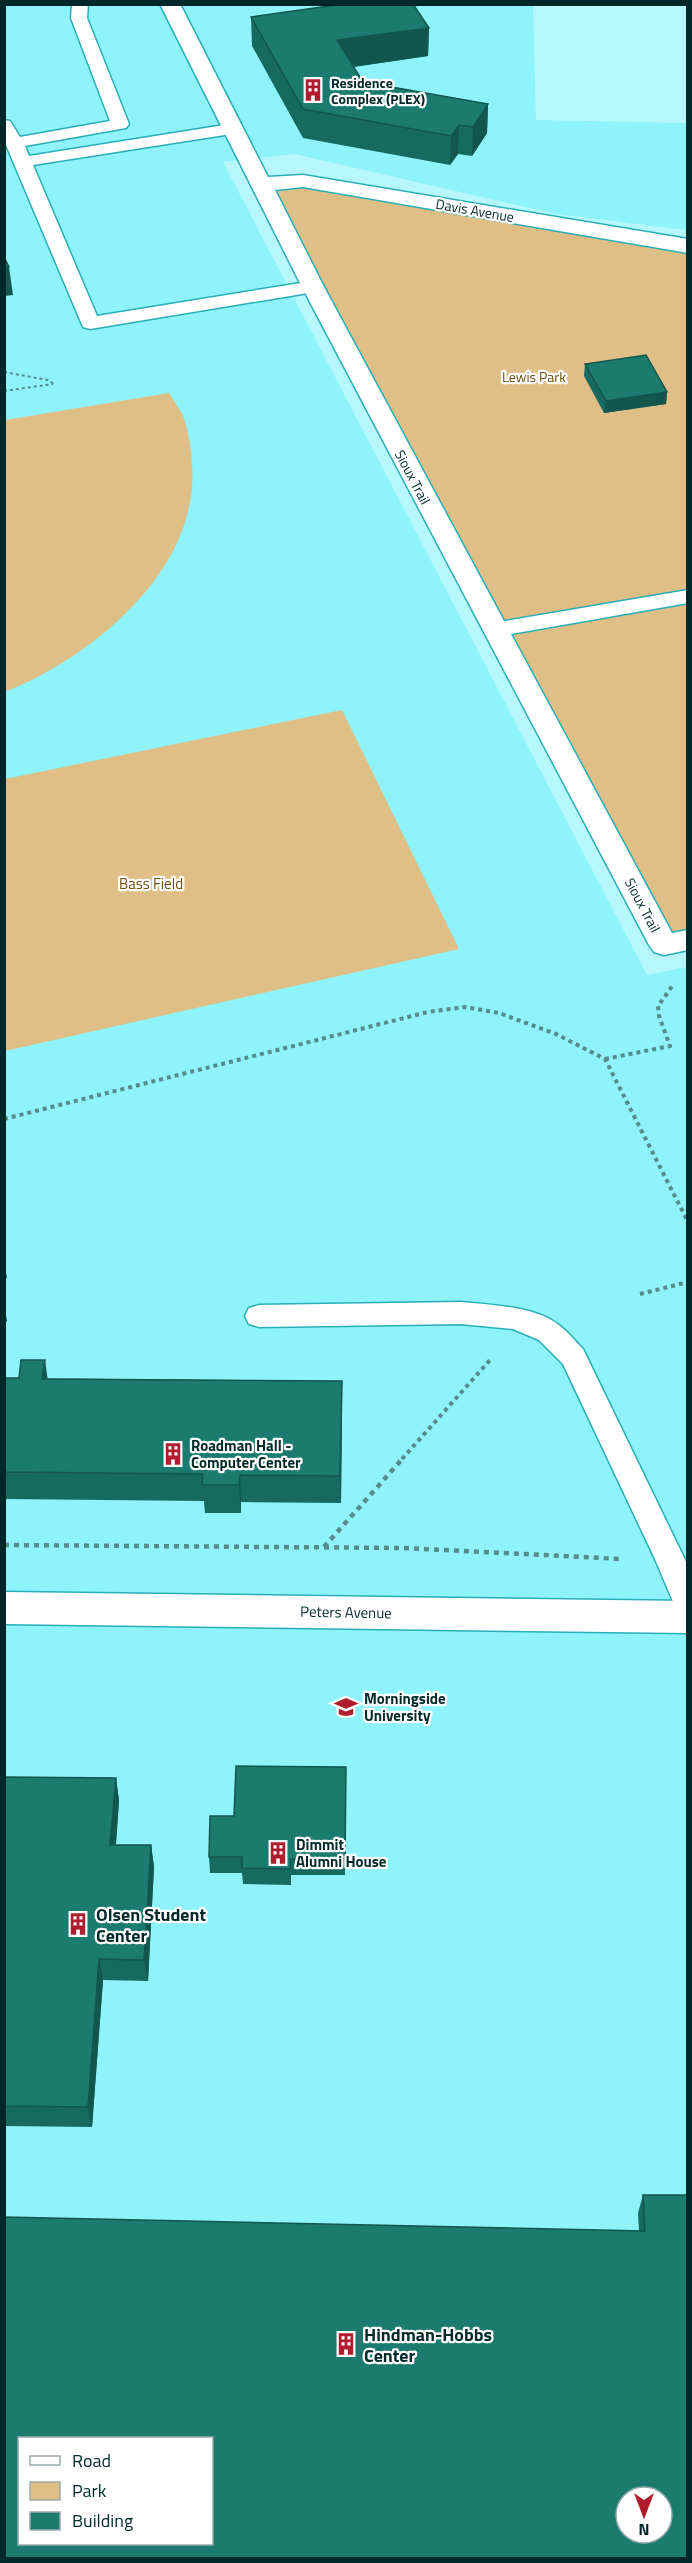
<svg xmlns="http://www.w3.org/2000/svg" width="692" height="2563" viewBox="0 0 692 2563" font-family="'Titillium Web',sans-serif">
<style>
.built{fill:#8ef3fa;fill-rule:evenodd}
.green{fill:#dfbf85}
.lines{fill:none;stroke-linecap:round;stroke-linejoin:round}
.lane-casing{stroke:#28aeb7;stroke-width:3}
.street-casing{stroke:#28aeb7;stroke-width:3}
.secondary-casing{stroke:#28aeb7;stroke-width:3}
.path-far2{stroke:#568a8e;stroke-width:2;stroke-dasharray:3 3;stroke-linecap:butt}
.path-far1{stroke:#568a8e;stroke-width:4;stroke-dasharray:4 4;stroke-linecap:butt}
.path{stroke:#568a8e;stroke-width:4.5;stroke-dasharray:5 5;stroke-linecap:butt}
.lane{fill:#fff;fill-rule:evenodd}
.street{fill:#fff;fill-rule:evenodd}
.secondary{fill:#fff;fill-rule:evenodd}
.wall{fill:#176a5f}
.shaded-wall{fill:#13564e}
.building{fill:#1b7b6f;stroke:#13564e;stroke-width:1.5;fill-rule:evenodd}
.labels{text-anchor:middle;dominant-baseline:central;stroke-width:4.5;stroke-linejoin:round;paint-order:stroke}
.far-poi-label{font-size:14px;font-weight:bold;fill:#00282b;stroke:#fff;text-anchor:start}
.far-street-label{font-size:14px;fill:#00282b;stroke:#fff}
.far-park-label{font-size:14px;fill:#6f510f;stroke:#fff}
.park-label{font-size:15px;fill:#6f510f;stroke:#fff}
.poi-label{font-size:15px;font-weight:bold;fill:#00282b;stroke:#fff;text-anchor:start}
.street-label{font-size:15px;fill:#00282b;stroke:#fff}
.near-poi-label{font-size:18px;font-weight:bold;fill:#00282b;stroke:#fff;text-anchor:start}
</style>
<rect width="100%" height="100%" fill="#b6f8fd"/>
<path class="built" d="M 5,5 L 533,5 L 536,120 L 687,123 L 687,230 L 556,214 L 295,154 L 223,162 L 647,975 L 687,967 L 687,2558 L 5,2558 ZM 20,2438 L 212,2438 L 212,2544 L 20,2544 ZM 626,2497 L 662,2497 L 662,2533 L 626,2533 Z"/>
<g class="green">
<path d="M 253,173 L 687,246 L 687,940 L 664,944 Z"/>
<path d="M 169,393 C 173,400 179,408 183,416 C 189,431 191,449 192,465 C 200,569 93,657 5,692 L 5,420 Z"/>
<path d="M 342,710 L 459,949 L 5,1051 L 5,779 Z"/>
</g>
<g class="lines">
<g class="lane-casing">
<g id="lane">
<path d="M 72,4 L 88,4 L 87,18 L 129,124 L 126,128 L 120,129 L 25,146 L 29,156 L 231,124 L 237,125 L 240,129 L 237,133 L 231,134 L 33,165 L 97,316 L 313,281 L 320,283 L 322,287 L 320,291 L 90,329 L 83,327 L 4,140 L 4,120 L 10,121 L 20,137 L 110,121 L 71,18 Z"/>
<path d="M 688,590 L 688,603 L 494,637 L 486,635 L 483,630 L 486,625 L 494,623 Z"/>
<path d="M 461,1302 C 491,1305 536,1306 560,1326 C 568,1332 575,1341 583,1349 L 688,1566 L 688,1615 L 677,1611 L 655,1559 L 563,1364 L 539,1340 L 513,1329 L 461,1324 L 259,1327 L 249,1324 L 245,1316 L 249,1308 L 259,1305 Z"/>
</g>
</g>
<g class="street-casing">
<path id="street" d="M 160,4 L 180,4 L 268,177 L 303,175 L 688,239 L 688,253 L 303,187 L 275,190 L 324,287 L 672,933 L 688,930 L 688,950 L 664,955 L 654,952 L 649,945 L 302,287 Z"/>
</g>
<g class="secondary-casing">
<path id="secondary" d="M 4,1592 L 688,1601 L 688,1633 L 4,1624 Z"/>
</g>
<g class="path-far2">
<path d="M 4,372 L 48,380 L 54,384"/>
<path d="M 4,391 L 53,384"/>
</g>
<g class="path-far1">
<path d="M 605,1059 L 670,1046 L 659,1016 L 658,1006 L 673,985"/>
<path d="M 4,1119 L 428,1012 L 465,1007 L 499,1013 L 556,1034 L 605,1059 L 688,1222"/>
<path d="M 640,1294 L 688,1282"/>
<path d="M 402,1459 L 490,1360"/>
</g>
<g class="path">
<path d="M 4,1545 L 404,1548 L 621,1559"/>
<path d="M 324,1547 L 404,1457"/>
</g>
<use href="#lane" class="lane"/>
<use href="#street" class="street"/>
<use href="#secondary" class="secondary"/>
</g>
<g class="wall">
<path d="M 251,17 L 429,28 L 428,56 L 354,67 L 363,82 L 488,104 L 487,133 L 472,156 L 458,154 L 450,165 L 303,138 L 252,46 Z"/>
<path d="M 585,364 L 667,392 L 666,404 L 604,413 L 584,376 Z"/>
<path d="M 4,1378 L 342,1381 L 341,1503 L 241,1502 L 241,1513 L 205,1513 L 204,1501 L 4,1499 Z"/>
<path d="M 346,1767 L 345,1875 L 291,1875 L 291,1885 L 243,1884 L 242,1873 L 210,1873 L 209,1857 Z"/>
<path d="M 4,1777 L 116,1778 L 119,1801 L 116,1845 L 151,1845 L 154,1867 L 148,1981 L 103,1980 L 92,2127 L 4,2126 Z"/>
<path d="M 643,2195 L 687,2559 L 639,2231 L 638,2213 Z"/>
</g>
<g class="shaded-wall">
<path d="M 429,28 L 428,56 L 337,69 L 337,40 Z"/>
<path d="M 488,104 L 487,133 L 472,156 L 473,127 Z"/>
<path d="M 459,125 L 458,154 L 450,165 L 451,136 Z"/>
<path d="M 9,267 L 13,295 L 4,296 L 4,268 Z"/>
<path d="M 667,392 L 666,404 L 604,413 L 606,401 Z"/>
<path d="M 4,1261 L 7,1278 L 4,1279 Z"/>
<path d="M 4,1306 L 7,1321 L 4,1323 Z"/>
<path d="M 45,1360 L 49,1389 L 42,1379 Z"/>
<path d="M 342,1381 L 342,1409 L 341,1503 L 340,1476 Z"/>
<path d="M 240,1475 L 241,1502 L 241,1513 L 239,1485 Z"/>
<path d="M 116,1778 L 119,1801 L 114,1867 L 110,1845 Z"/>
<path d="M 151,1845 L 154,1867 L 148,1981 L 144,1960 Z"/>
<path d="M 99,1959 L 103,1980 L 92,2127 L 88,2107 Z"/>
</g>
<g class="building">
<path d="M 343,4 L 413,4 L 429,28 L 337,40 L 363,82 L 488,104 L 473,127 L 459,125 L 451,136 L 303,109 L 251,17 Z"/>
<path d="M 4,257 L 9,267 L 4,268 Z"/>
<path d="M 646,355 L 667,392 L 606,401 L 585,364 Z"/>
<path d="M 21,1360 L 45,1360 L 42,1379 L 342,1381 L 340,1476 L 240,1475 L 239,1485 L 202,1485 L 203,1474 L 4,1472 L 4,1378 L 19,1378 Z"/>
<path d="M 236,1766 L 346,1767 L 345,1859 L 291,1859 L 290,1869 L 242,1868 L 242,1857 L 209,1857 L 210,1816 L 234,1816 Z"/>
<path d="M 4,1777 L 116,1778 L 110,1845 L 151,1845 L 144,1960 L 99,1959 L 88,2107 L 4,2106 Z"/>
<path d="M 643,2195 L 687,2195 L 687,2559 L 4,2559 L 4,2217 L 645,2231 ZM 20,2439 L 212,2439 L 212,2544 L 20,2544 ZM 626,2497 L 662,2497 L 662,2533 L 626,2533 Z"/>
</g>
<defs>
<g id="building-bare" transform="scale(1.8)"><path d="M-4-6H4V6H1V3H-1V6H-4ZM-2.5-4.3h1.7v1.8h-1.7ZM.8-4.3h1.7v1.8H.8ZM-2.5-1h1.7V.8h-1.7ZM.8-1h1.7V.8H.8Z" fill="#b01d2e" stroke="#fff" stroke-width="2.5" paint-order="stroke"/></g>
<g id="university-bare" transform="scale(1.8)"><path d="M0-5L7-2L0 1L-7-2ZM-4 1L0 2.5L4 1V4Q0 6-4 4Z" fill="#b01d2e" stroke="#fff" stroke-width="2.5" paint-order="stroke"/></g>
</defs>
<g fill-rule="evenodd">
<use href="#building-bare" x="313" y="90"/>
<use href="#building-bare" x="173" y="1454"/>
<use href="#university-bare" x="346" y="1707"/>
<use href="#building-bare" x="278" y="1853"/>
<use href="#building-bare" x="78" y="1924"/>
<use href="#building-bare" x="346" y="2344"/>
</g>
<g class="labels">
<g class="far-poi-label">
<text x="331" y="82">Residence<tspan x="331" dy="16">Complex (PLEX)</tspan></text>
</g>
<g class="far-street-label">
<text transform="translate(475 210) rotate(10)">Davis Avenue</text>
<text transform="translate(413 477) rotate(62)">Sioux Trail</text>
<text transform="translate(643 905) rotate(62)">Sioux Trail</text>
</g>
<g class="far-park-label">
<text x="534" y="376">Lewis Park</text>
</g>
<g class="park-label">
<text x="151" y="883">Bass Field</text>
</g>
<g class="poi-label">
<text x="191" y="1445">Roadman Hall -<tspan x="191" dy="17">Computer Center</tspan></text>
<text x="364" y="1698">Morningside<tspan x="364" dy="17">University</tspan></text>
<text x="296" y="1844">Dimmit<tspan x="296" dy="17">Alumni House</tspan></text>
</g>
<g class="street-label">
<text transform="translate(346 1612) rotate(1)">Peters Avenue</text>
</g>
<g class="near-poi-label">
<text x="96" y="1914">Olsen Student<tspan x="96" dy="21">Center</tspan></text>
<text x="364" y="2334">Hindman-Hobbs<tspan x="364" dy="21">Center</tspan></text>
</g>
</g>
<rect width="692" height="2563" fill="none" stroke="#00282b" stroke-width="12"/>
<rect x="18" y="2437" width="195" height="108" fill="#ffffff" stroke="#99a9aa" stroke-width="1.5"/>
<rect x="30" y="2456" width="30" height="9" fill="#ffffff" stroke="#99a9aa" stroke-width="1.5"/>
<text x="72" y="2467" font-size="18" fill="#00282b">Road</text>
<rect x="30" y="2482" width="30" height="18" fill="#dfbf85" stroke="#99a9aa" stroke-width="1.5"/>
<text x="72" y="2497" font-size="18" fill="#00282b">Park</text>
<rect x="30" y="2512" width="30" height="18" fill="#1b7b6f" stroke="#99a9aa" stroke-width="1.5"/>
<text x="72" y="2527" font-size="18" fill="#00282b">Building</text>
<g transform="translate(644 2515) rotate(180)"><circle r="28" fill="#ffffff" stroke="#99a9aa" stroke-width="1.5"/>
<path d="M0-4.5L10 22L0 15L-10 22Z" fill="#b01d2e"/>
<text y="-9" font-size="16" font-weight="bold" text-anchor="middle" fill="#00282b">N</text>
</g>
</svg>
